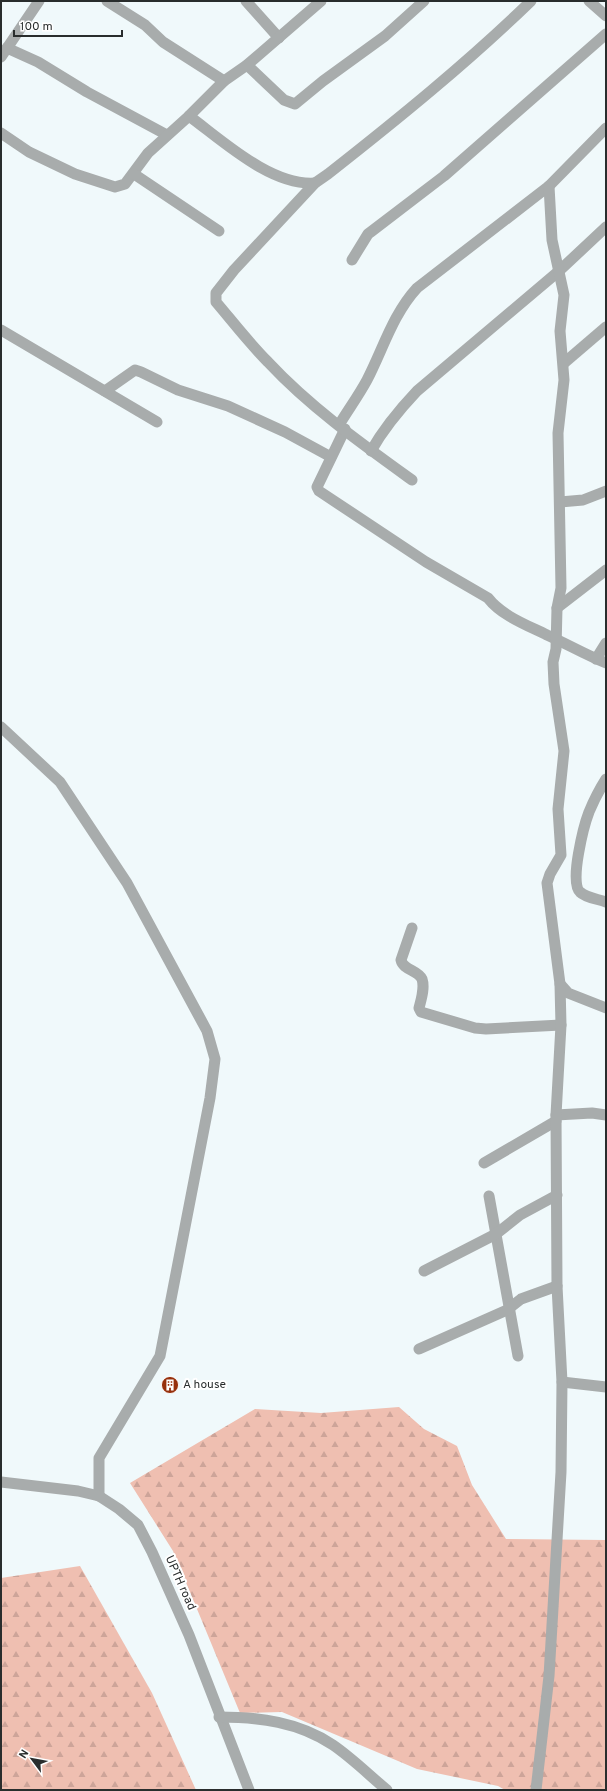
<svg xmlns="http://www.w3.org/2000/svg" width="607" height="1791" viewBox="0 0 607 1791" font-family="Overpass,sans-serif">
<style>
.forest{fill:url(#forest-firs)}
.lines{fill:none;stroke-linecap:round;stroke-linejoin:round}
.minor{stroke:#a8acac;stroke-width:11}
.labels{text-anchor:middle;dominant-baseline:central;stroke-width:4;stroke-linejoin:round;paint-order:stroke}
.poi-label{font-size:12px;fill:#292d2d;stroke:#fff;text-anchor:start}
.street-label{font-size:12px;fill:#292d2d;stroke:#fff}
</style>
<defs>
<pattern id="forest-firs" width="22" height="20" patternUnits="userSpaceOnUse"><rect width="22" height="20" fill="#efbfb1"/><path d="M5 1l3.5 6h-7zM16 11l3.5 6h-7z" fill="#cda499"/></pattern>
</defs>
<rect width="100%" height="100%" fill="#f0f9fb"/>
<g class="forest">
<path d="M 399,1407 L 424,1429 L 457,1446 L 472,1485 L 506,1539 L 606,1540 L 606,1790 L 505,1790 L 498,1786 L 417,1769 L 282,1712 L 240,1713 L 173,1551 L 130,1483 L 255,1409 L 321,1413 Z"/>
<path d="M 80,1566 L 152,1693 L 196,1790 L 1,1790 L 1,1578 Z"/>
</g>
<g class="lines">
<g class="minor">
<path d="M 107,1 L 145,25 L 163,42 L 224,81"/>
<path d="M 246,1 L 279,38"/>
<path d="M 589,1 L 606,16"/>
<path d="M 7,48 L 38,62 L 87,92 L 167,135"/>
<path d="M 1,57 L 39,1"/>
<path d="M 247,65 L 284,100 L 295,104 L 323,81 L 385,36 L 424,1"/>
<path d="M 189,116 C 223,141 271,186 315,183"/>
<path d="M 1,133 L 29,152 L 75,174 L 115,187 L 125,184 L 148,153 L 189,116 L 224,81 L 247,65 L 321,1"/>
<path d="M 134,174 L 219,231"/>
<path d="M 352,260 L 368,234 L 372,231 L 444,176 L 606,34"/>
<path d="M 1,330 L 157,422"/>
<path d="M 564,363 L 606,327"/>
<path d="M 105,391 L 135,370 L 141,372 L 178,390 L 228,406 L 285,432 L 331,457"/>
<path d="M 339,425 C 348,410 359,395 367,380 C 383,349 393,314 417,288 L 549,186 L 606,128"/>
<path d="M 345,429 L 317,487 L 319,491 L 426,562 L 488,598 C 502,616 527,625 547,635 C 567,644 586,655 606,663"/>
<path d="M 371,451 C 384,428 399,410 417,391 L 559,271 L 606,227"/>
<path d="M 412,480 C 362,444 310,407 268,362 C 249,343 233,322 216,302 L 216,293 L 234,270 L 315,183 L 328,174 C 398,119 467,63 531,1"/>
<path d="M 560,502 L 583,500 L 606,491"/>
<path d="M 557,608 L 606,570"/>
<path d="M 596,659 L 606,643"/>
<path d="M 1,727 L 60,782 L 127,883 L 207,1031 L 215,1059 L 210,1098 L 160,1356 L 99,1458 L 99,1496"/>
<path d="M 606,779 C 599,790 594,800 589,812 C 584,825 569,883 580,892 C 586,898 598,899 606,902"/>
<path d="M 412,928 L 401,960 C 403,970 418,970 422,979 C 425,988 421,1000 419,1008 L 421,1012 L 475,1028 L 486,1029 L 561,1025"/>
<path d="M 560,984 L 568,993 L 606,1008"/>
<path d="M 556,1115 L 592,1113 L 606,1115"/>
<path d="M 484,1163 L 556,1121"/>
<path d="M 489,1196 L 518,1356"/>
<path d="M 424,1271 L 496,1234 L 520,1215 L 557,1195"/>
<path d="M 419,1349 L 507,1310 L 521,1299 L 557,1286"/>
<path d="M 562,1382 L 606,1387"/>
<path d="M 1,1482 L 78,1491 L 99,1496 L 119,1509 L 138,1525 L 152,1552 L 189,1635 L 249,1790"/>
<path d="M 219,1717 C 259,1717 299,1722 333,1745 C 352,1758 369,1775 387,1790"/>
<path d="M 536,1790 L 549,1676 L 561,1472 L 562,1382 L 557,1286 L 556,1115 L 561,1025 L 560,984 L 547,883 L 550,874 L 561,855 L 558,809 L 564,751 L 554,684 L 553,662 L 556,649 L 557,608 L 561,588 L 558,433 L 564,380 L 560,331 L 564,295 L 552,240 L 549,186"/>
</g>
</g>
<defs>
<g id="building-disc" transform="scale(0.9)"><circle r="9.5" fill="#96300c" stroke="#fff"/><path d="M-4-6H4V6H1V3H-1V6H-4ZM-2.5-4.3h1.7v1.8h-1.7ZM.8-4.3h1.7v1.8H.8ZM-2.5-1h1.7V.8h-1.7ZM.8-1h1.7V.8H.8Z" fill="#fff"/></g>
</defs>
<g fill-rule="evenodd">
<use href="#building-disc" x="170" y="1385"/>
</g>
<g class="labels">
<g class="poi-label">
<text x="183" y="1385">A house</text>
</g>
<g class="street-label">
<text transform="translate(180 1583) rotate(66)">UPTH road</text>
</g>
</g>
<rect width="607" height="1791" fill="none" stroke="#292d2d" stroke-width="4"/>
<g transform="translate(32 1759) rotate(302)" stroke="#ffffff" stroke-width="3" paint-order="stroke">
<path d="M0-3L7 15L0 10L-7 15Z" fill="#292d2d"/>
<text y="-6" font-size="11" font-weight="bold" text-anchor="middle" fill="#292d2d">N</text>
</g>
<path d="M14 30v6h108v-6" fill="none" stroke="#292d2d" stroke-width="2"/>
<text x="20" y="30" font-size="12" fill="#292d2d" stroke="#ffffff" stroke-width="3" paint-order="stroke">100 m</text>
</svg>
